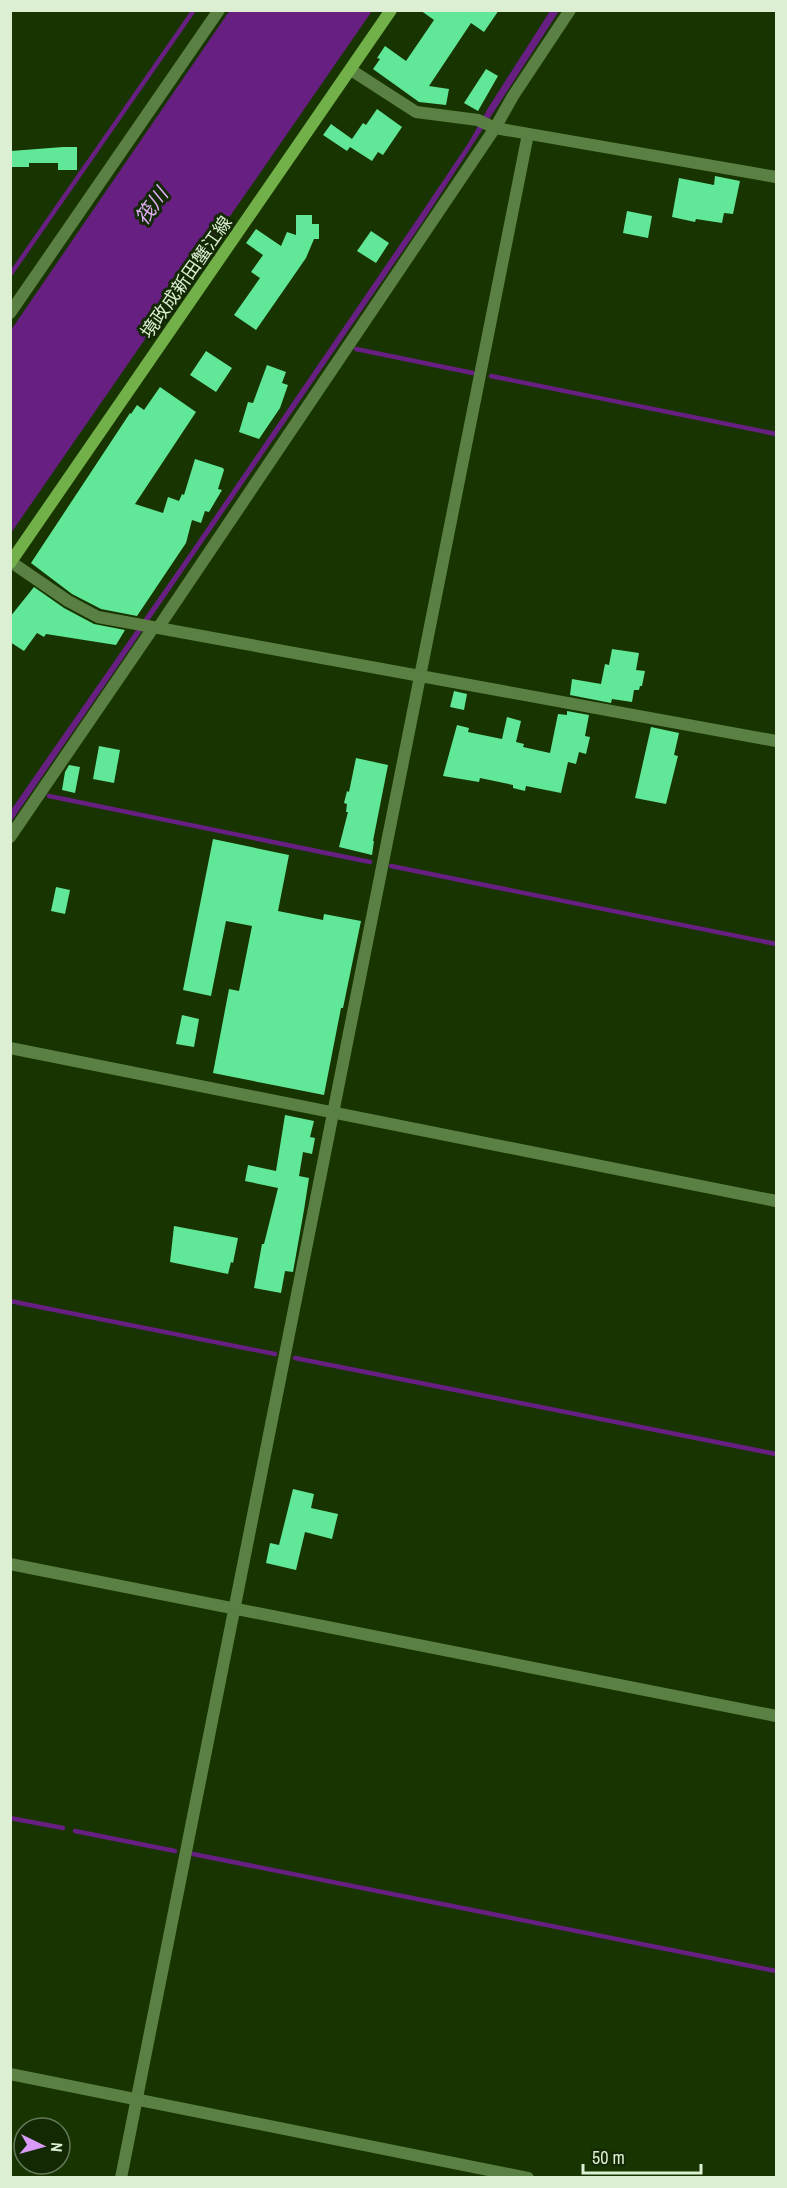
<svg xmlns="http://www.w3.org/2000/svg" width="787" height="2188" viewBox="0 0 787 2188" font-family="'Archivo Narrow','Noto Sans JP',sans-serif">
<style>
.water{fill:#671f82}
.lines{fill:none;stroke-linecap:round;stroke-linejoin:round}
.stream{stroke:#671f82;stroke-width:4.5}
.building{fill:#60e798}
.minor{stroke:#5a8143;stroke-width:12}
.tertiary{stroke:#5a8143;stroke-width:12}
.secondary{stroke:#72b149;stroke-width:12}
.labels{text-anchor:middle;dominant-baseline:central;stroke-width:6;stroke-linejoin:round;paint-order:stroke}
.street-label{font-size:18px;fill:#dcefd3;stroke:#132904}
.water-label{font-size:20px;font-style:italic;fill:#e0adf7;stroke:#132904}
</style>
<rect width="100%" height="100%" fill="#183501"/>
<g class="water">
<path d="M 230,10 L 372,11 L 11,533 L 11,330 Z"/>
<path d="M 550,11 L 559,11 L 422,223 L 11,822 L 11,810 L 193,548 L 416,221 L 469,142 L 488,108 Z"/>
</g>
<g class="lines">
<g class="stream">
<path d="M 10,275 L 194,10"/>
<path d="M 356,349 L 473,373"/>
<path d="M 491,376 L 776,434"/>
<path d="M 49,796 L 370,862"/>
<path d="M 391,866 L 776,944"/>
<path d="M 10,1301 L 275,1354"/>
<path d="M 295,1358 L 776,1454"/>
<path d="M 10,1818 L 63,1828"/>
<path d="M 75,1831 L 175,1851"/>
<path d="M 193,1854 L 776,1971"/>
</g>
</g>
<g class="building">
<path d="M 420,10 L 499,10 L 484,32 L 471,23 L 429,86 L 449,89 L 446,105 L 419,102 L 373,69 L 380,59 L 377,58 L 385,46 L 406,61 L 434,20 Z"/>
<path d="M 486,69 L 498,76 L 478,111 L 464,103 Z"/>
<path d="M 377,109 L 402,127 L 383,155 L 378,152 L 372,161 L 350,147 L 347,151 L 323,135 L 331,124 L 352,139 L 363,123 L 366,125 Z"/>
<path d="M 63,147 L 77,147 L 77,170 L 58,170 L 58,163 L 29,163 L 29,167 L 11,167 L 11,151 Z"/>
<path d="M 715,176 L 740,181 L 733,214 L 724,213 L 722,223 L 696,219 L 695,222 L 672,217 L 679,178 L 714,185 Z"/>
<path d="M 627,211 L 652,216 L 648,238 L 623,233 Z"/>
<path d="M 296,215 L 312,215 L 312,224 L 319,224 L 319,239 L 314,239 L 306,258 L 256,330 L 234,315 L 260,278 L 251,272 L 263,255 L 246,243 L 256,229 L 281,246 L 287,232 L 296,235 Z"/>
<path d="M 371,231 L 389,243 L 376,263 L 357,251 Z"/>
<path d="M 206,351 L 232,368 L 216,392 L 190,375 Z"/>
<path d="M 267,365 L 286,372 L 282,383 L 288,385 L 280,408 L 259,439 L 239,432 L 248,402 L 253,403 Z"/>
<path d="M 160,387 L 196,412 L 135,504 L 163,513 L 168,497 L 179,501 L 182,494 L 184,495 L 195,459 L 223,468 L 224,470 L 218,489 L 222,490 L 209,512 L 205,511 L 201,523 L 192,520 L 186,543 L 137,616 L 101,609 L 72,594 L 31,563 L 130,413 L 131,414 L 137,405 L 144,410 Z"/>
<path d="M 34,587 L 64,608 L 94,624 L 125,630 L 116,645 L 46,634 L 44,637 L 37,633 L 24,651 L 10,642 L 10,617 Z"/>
<path d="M 612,649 L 639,653 L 636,670 L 645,671 L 642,686 L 640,686 L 639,690 L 634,690 L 632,702 L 612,699 L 611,703 L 570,695 L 572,679 L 601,684 L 605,664 L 609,665 Z"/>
<path d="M 454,691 L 467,694 L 464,710 L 450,707 Z"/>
<path d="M 567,711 L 589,715 L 585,736 L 590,737 L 586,754 L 579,752 L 576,764 L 568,762 L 561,793 L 526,786 L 525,791 L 513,788 L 513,785 L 480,778 L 479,782 L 443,776 L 457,725 L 469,728 L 468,732 L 502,739 L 507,717 L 521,721 L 516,742 L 524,744 L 523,747 L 550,753 L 558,714 L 567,715 Z"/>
<path d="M 651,727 L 679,733 L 674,755 L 678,756 L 666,804 L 635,798 Z"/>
<path d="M 99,746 L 120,750 L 114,783 L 93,779 Z"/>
<path d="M 356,758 L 388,765 L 373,841 L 374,841 L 372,855 L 339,847 L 348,812 L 346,812 L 347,804 L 344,803 L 347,791 L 349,792 Z"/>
<path d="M 69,765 L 80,767 L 75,793 L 62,790 L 65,772 Z"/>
<path d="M 213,839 L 289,855 L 278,911 L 323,920 L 324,914 L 361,921 L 343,1008 L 341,1008 L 324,1095 L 213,1073 L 229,989 L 239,991 L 252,926 L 226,921 L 211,996 L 183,990 Z"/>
<path d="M 56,887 L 70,890 L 65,914 L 51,911 Z"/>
<path d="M 182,1015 L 199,1019 L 194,1047 L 176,1044 Z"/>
<path d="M 285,1115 L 314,1121 L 310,1137 L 315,1138 L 312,1154 L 303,1152 L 299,1176 L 309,1178 L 304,1210 L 293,1272 L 285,1271 L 281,1293 L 254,1288 L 262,1244 L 264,1244 L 278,1188 L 245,1181 L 248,1165 L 276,1171 Z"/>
<path d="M 174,1226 L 238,1238 L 233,1263 L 231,1262 L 228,1274 L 170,1262 Z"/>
<path d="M 293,1489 L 314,1494 L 311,1508 L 338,1514 L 332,1539 L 305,1532 L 296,1570 L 266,1563 L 270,1543 L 279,1545 Z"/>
</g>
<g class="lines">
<g class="minor">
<path d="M 351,70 L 416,112 L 478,120 L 495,128 L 776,177"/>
<path d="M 10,313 L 219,10"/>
<path d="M 11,562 L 68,601 L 98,617 L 776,741"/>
<path d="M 158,628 L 495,128 L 513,96 L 570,10"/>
<path d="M 10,837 L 153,628"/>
<path d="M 10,1048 L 776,1201"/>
<path d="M 10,2074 L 528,2178"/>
<path d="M 121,2178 L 528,134"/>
</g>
<path class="tertiary" d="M 10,1564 L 776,1716"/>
<path class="secondary" d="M 10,563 L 391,10"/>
</g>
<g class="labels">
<g class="street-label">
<text transform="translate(186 277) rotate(-55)">境政成新田蟹江線</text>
</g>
<g class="water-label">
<text transform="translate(151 206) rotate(-54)">筏川</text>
</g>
</g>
<rect width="787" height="2188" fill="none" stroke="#dcefd3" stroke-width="24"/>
<g transform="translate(42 2146) rotate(95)"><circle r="28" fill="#132904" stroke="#637857" stroke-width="1.5"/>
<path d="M0-4.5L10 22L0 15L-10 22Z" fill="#da9af7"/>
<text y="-9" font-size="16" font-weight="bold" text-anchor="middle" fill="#dcefd3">N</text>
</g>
<path d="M583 2164v9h118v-9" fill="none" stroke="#dcefd3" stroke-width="3"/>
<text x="592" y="2164" font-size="18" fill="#dcefd3" stroke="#132904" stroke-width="4.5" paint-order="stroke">50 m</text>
</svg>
